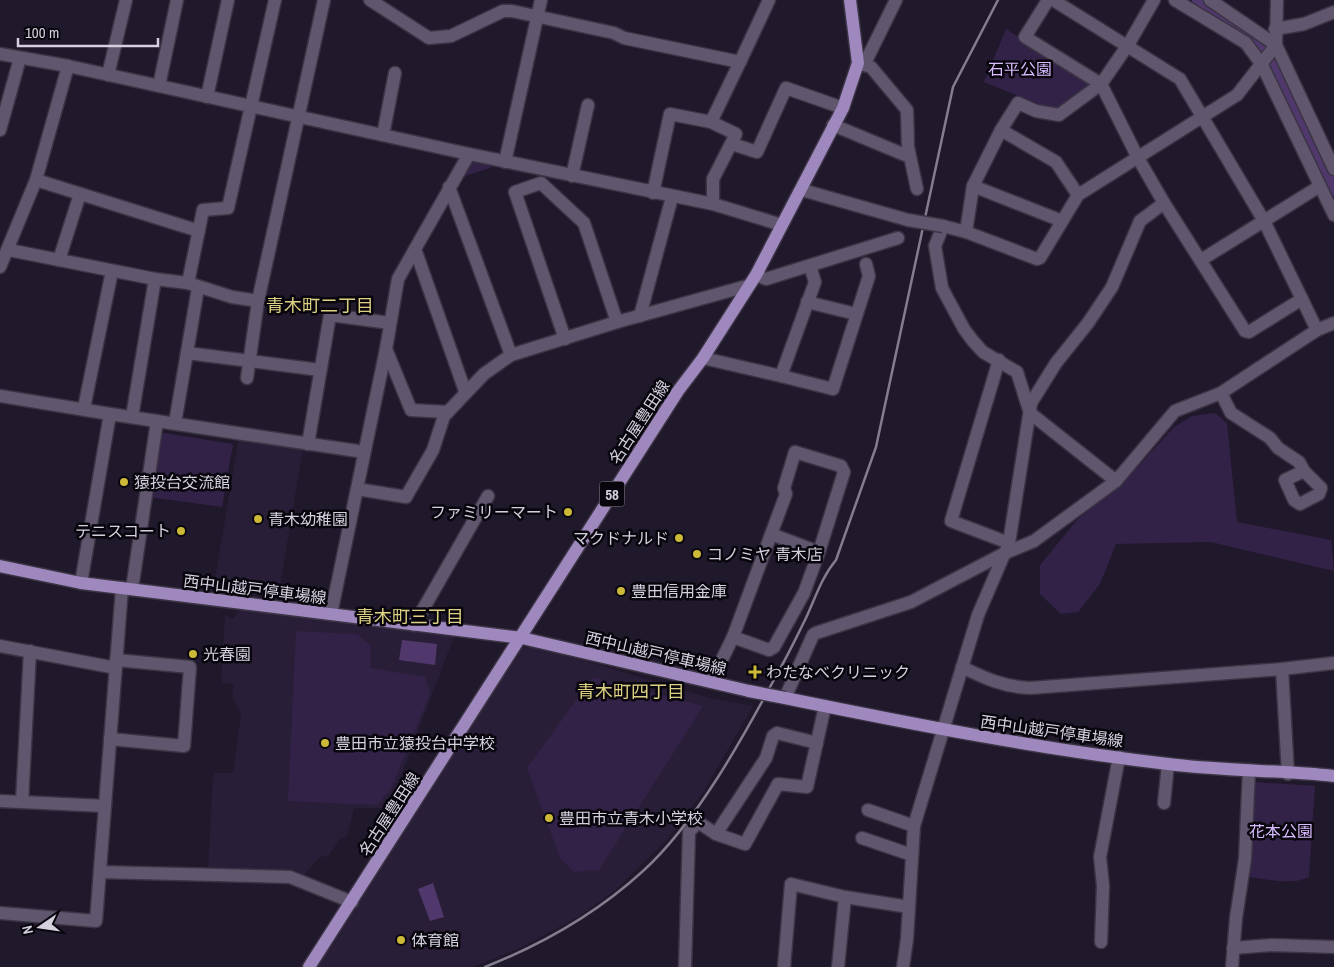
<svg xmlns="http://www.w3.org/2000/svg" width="1334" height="967" viewBox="0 0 1334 967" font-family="'Archivo Narrow','Noto Sans JP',sans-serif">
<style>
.built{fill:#291e37}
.green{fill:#332247}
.water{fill:#50386d}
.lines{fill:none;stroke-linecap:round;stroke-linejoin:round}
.river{stroke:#50386d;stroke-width:16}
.minor-casing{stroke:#3b3444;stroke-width:15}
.major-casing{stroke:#3b3444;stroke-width:15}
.minor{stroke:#60576e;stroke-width:12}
.major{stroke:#9e88bd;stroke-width:12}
.rail{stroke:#837d8d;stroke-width:2.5}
.minor-bridge-casing{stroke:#3b3444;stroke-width:15;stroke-linecap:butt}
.major-bridge-casing{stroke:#3b3444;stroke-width:15;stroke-linecap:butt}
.minor-bridge{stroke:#60576e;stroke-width:12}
.major-bridge{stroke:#9e88bd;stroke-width:12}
.poi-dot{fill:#ccb938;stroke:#08050d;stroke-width:2}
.labels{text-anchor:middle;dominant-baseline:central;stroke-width:5;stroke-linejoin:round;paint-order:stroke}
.shield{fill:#08050d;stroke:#98939f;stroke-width:1}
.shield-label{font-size:15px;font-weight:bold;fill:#d5d0de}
.park-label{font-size:16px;fill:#d8bcff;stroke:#08050d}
.street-label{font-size:16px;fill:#d5d0de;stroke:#08050d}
.poi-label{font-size:16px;fill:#d5d0de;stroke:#08050d;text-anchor:start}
.neighbourhood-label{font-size:18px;fill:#dcd082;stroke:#08050d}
</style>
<rect width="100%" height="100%" fill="#20182b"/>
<g class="built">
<path d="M 239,437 L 303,448 L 278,598 L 213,590 Z"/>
<path d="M 242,607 L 454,637 L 396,789 L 381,808 L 354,808 L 347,837 L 342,837 L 328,856 L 320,857 L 301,878 L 208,871 L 213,773 L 233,773 L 241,714 L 232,697 L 234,684 L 221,683 L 225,615 L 233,619 Z"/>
<path d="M 532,645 L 710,698 L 753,706 L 702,794 L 666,841 L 614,891 L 578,917 L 520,948 L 473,967 L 316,967 L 522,648 Z"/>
</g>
<g class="green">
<path d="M 1006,29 L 1093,85 L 1056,111 L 984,82 Z"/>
<path d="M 469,159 L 493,167 L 459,178 Z"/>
<path d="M 1215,413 L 1227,423 L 1237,522 L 1331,540 L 1334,571 L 1211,542 L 1116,544 L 1100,584 L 1078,612 L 1061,614 L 1040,594 L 1040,565 L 1077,520 L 1132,473 L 1174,427 L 1192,416 Z"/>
<path d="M 158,432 L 233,444 L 222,507 L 149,497 Z"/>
<path d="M 296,631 L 357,634 L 371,646 L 370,668 L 425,677 L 430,694 L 391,789 L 377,805 L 288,801 Z"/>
<path d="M 593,677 L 703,706 L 599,870 L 574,872 L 560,858 L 527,768 Z"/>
<path d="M 1253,782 L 1315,786 L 1309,877 C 1291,886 1268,879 1249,877 Z"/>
</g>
<g class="water">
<path d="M 402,640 L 437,644 L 435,665 L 399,660 Z"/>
<path d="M 433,883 L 444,917 L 430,921 L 418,889 Z"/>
</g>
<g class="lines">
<path class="river" d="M 1200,0 L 1250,32 L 1273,59 L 1334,188"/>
<g class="minor-casing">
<g id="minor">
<path d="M 370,0 L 429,38 L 451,36 L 503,11 L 512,11 L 614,33 L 624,38 L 740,62 L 711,122"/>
<path d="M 1048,0 L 1025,37 L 1101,84 L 1138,158 L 1164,203 L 1245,331 L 1249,332 L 1302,299"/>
<path d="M 1053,0 L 1180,79 L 1264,221 L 1317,330"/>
<path d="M 1175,0 L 1246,43 L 1262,65 L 1334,215"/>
<path d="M 1210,0 L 1276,45"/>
<path d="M 1277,0 L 1276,45 L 1334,169"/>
<path d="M 1275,29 L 1304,24 L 1334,12"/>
<path d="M 0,54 L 68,66 L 469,154 L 713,204 L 782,225"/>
<path d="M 740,62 L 769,0"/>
<path d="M 858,63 L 871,67 L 907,110 L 908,147 L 917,189"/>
<path d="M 864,65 L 896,0"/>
<path d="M 108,75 L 126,0"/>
<path d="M 159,86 L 177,0"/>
<path d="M 207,97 L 228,0"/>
<path d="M 833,125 L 910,157"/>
<path d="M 0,130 L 20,58"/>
<path d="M 1001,130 L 1018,103 L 1036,111 L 1059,115 L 1101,84 L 1128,45 L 1154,0"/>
<path d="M 383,135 L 395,73"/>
<path d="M 732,144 L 757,152 L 786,88 L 843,108"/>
<path d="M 505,162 L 541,0"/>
<path d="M 572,176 L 588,105"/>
<path d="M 36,180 L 199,231"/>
<path d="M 973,186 L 1062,221"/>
<path d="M 449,187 L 511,355"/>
<path d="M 802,190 L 908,220"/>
<path d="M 653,193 L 670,114 L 711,122 L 736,134 L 713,179 L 713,204"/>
<path d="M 966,232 L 973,186 L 1001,130 L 1056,162 L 1078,195"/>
<path d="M 415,249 L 465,391"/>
<path d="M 9,250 L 155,279 L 188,283 L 232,297 L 258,301"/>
<path d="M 59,260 L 80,194"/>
<path d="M 1201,260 L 1320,186"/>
<path d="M 0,267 L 36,180 L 68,66"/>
<path d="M 756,275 L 766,279 L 898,238"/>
<path d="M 188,283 L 203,210 L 228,208 L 275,0"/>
<path d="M 807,302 L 856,314"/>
<path d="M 640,316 L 672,197"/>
<path d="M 565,339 L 515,192 L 541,183 L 584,223 L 617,322"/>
<path d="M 386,349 L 411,410 L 448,412"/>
<path d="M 187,353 L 320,370"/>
<path d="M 703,358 L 781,376 L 815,282 L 810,266"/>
<path d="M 999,360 L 951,521 L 1009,543"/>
<path d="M 781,376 L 833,389 L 869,276 L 866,264"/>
<path d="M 247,378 L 258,301 L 324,0"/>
<path d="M 1221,393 L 1231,413 L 1270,438 L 1278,448 L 1299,462 L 1304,471 L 1285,480 L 1294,500 L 1300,504 L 1319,494 L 1321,488 L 1304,471"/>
<path d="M 0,396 L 110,414"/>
<path d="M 84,408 L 112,271"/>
<path d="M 132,417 L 155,279"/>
<path d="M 175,423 L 198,288"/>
<path d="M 308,444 L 330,315 L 390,323"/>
<path d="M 1116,481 L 1030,413 L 1017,372 L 983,352 L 973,341 L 964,329 L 942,288 L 935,246 L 943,226 L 966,232 L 1037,259 L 1040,258 L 1078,195 L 1237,95 L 1276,45"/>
<path d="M 357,489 L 406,497 L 433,450 L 444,416 L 484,374 L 511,355 L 617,322 L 747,286"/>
<path d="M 81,583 L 110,414 L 364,452"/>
<path d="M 132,589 L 157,421"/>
<path d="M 331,614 L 386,349 L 398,279 L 469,154"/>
<path d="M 414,625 L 488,496"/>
<path d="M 733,637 L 769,650 L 774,647 L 804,593 L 819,552"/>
<path d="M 0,646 L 116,668"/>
<path d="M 962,667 C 984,678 1004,687 1030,688 L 1282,669 L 1334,663"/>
<path d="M 1282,669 L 1288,774"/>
<path d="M 711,682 L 733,637 L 786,494 L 784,488 L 795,452 L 841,466 L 844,472 L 819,552 L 771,534"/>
<path d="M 785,698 L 813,635 L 816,633 L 911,602 L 1003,554 L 1034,541 L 1116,481 L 1175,411 L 1221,393 L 1317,330 L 1334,323"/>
<path d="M 110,739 L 184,746 L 190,667 L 116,660"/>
<path d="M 0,801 L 105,806"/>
<path d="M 22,802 L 30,651"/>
<path d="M 1164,803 L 1168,764"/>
<path d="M 868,810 L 914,826"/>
<path d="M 716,834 L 766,758 L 773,736 L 777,733 L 817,743"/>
<path d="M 862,838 L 912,855"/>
<path d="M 100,872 L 290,877 L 352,902"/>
<path d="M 0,913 L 96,921 L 122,588"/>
<path d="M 1101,942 L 1103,886 L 1100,857 L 1119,757"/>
<path d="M 1233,948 L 1272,945 L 1334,947"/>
<path d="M 685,967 L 689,832 L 698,822 L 716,834 L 745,844 L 778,784 L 807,787 L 825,706"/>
<path d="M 784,967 L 791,884 L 845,897 L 909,907"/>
<path d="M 838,967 L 845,897"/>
<path d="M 903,967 L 907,939 L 914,826 L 978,615 L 1009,543 L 1031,403 L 1056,363 L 1088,323 L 1112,287 L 1140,221 L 1164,203"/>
<path d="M 1232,967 L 1236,918 L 1245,859 L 1249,770"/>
</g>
</g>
<g class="major-casing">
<g id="major">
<path d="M 0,566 L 81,583 L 522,638 L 749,691"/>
<path d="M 785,698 C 912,724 1039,749 1168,764 C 1223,771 1279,770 1334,776"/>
<path d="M 309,967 L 678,391 L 703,358 L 756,275 L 843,108 L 858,63 L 850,0"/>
</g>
</g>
<use href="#minor" class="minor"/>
<use href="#major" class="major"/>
<path class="rail" d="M 485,967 C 543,944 596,914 643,871 C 696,823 743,738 777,674 C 787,657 796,638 805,620 C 815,599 821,578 836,560 L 876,447 L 953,87 L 998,0"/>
<g class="minor-bridge-casing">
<path id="minor-bridge" d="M 908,220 L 943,226"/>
</g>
<g class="major-bridge-casing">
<path id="major-bridge" d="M 749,691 L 785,698"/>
</g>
<use href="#minor-bridge" class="minor-bridge"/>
<use href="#major-bridge" class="major-bridge"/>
</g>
<g class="poi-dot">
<circle cx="124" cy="482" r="5"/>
<circle cx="568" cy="512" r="5"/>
<circle cx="258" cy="519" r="5"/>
<circle cx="181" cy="531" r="5"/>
<circle cx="679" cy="538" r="5"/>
<circle cx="697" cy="554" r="5"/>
<circle cx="621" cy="591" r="5"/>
<circle cx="193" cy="654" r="5"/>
<path d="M752.5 664.5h5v5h5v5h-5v5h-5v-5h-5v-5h5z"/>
<circle cx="325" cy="743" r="5"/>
<circle cx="549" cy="818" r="5"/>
<circle cx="401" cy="940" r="5"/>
</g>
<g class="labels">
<rect class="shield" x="599.5" y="481.5" width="25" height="25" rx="4"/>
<g class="shield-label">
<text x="612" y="494">58</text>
</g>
<g class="park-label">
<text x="1020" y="69">石平公園</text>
<text x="1281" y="831">花本公園</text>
</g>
<g class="street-label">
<text transform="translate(639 422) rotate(-57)">名古屋豊田線</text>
<text transform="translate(255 589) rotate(7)">西中山越戸停車場線</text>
<text transform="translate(656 653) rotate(13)">西中山越戸停車場線</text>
<text transform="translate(1052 731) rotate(8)">西中山越戸停車場線</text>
<text transform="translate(389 814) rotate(-57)">名古屋豊田線</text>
</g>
<g class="poi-label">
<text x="134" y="482">猿投台交流館</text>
<text x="558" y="512" text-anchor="end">ファミリーマート</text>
<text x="268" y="519">青木幼稚園</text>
<text x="171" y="531" text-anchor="end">テニスコート</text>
<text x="669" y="538" text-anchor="end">マクドナルド</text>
<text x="707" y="554">コノミヤ 青木店</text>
<text x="631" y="591">豊田信用金庫</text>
<text x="203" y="654">光春園</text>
<text x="766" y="672">わたなべクリニック</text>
<text x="335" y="743">豊田市立猿投台中学校</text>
<text x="559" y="818">豊田市立青木小学校</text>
<text x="411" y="940">体育館</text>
</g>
<g class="neighbourhood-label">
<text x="320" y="305">青木町二丁目</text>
<text x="410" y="616">青木町三丁目</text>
<text x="631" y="691">青木町四丁目</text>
</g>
</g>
<g transform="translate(40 927) rotate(257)" stroke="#08050d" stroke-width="4" paint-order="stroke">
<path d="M0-4L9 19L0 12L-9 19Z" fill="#d5d0de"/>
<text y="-8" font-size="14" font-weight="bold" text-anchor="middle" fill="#d5d0de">N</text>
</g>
<path d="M18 38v8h140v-8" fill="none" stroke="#d5d0de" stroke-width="2.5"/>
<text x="25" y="38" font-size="15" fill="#d5d0de" stroke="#08050d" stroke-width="4" paint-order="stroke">100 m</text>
</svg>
